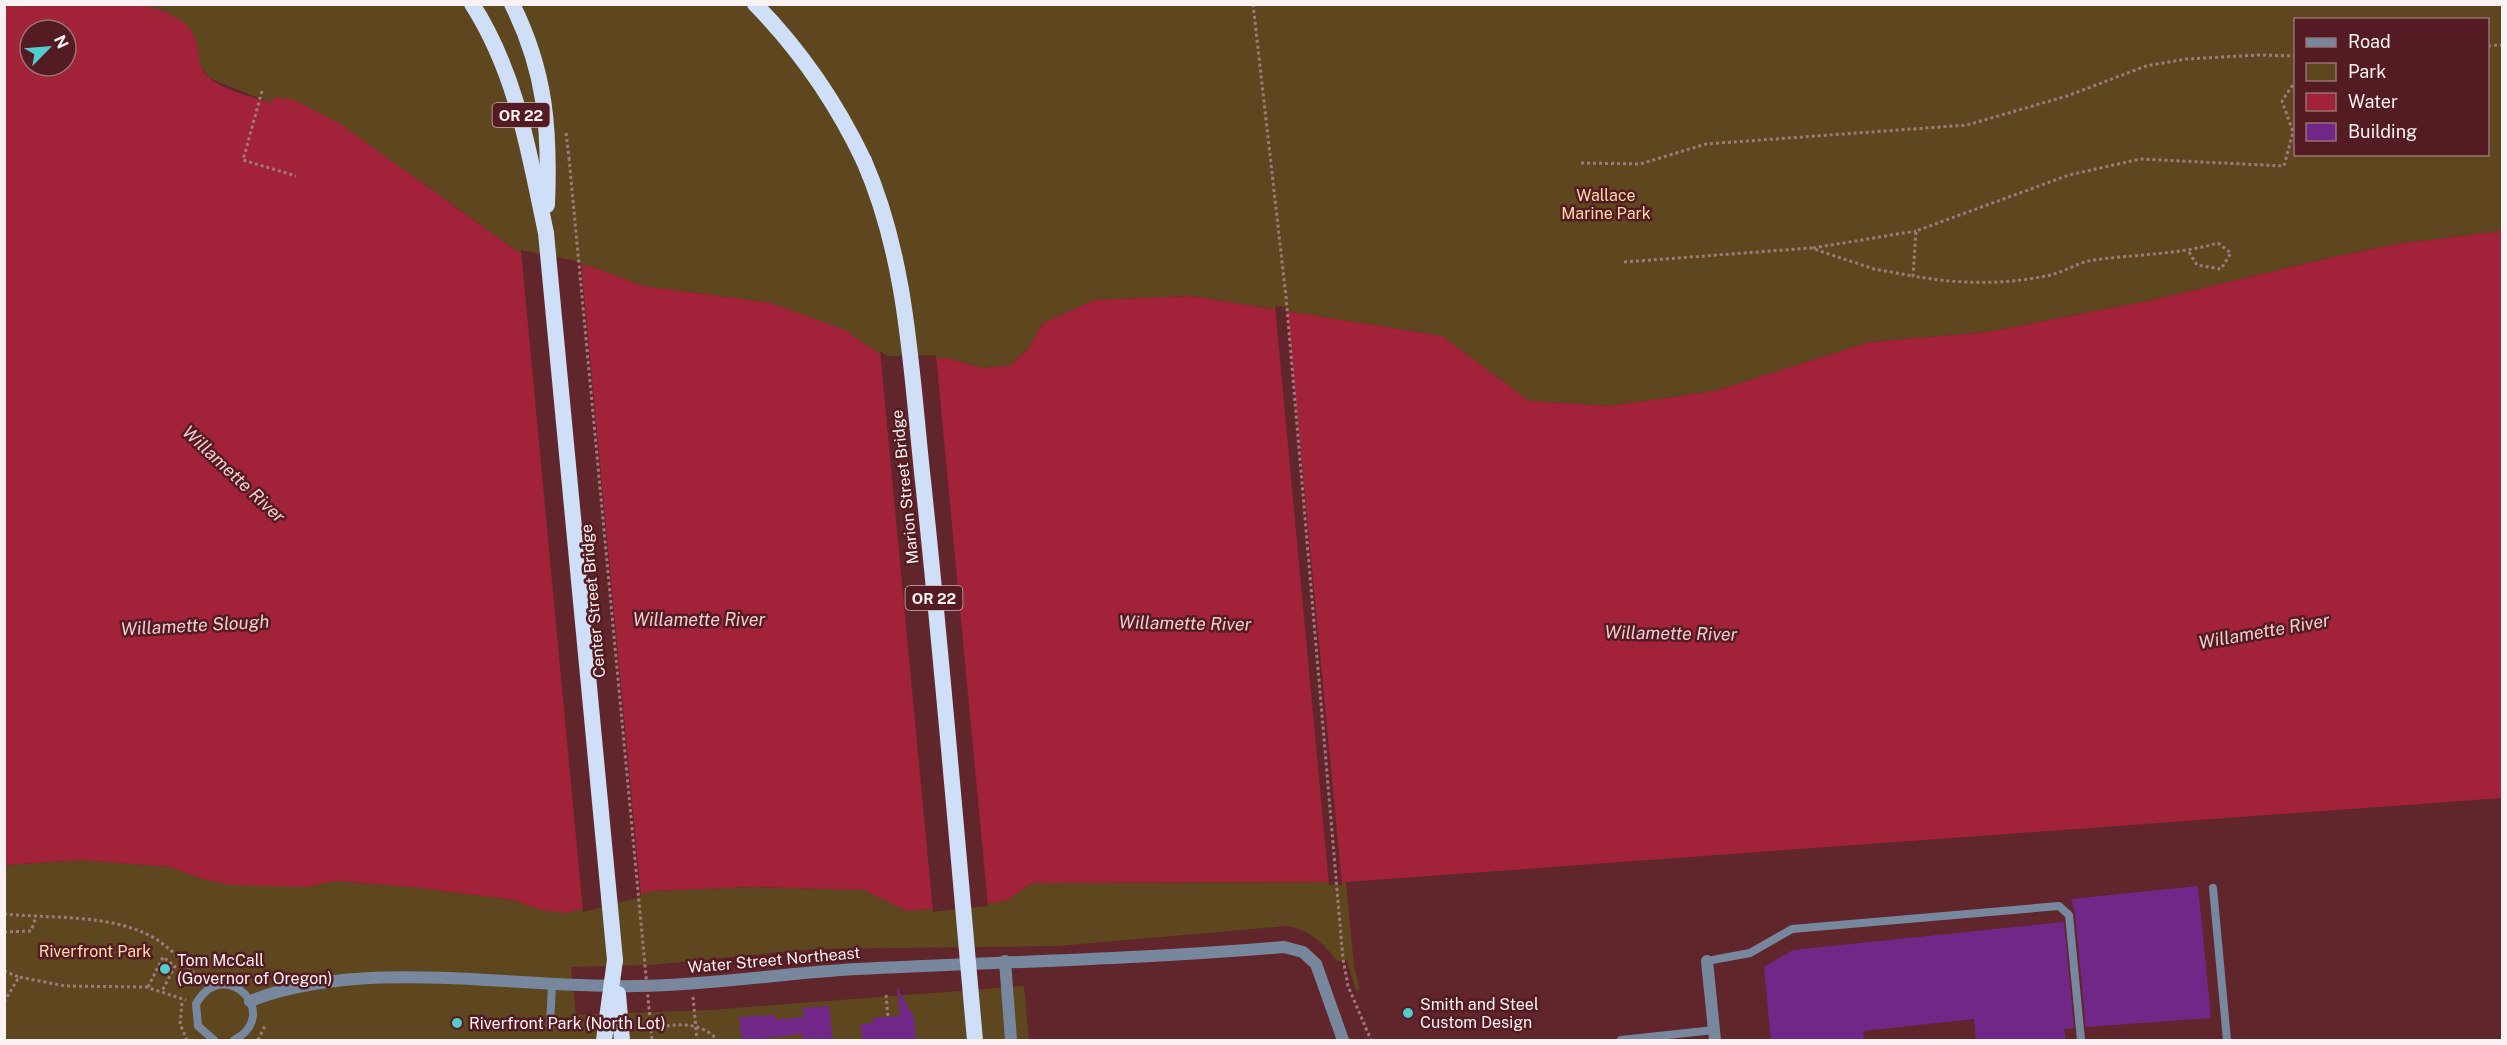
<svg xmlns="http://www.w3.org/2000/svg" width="2507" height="1045" viewBox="0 0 2507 1045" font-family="'Public Sans',sans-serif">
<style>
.green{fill:#5e461f;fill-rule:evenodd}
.water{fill:#a12239;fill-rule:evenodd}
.pier{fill:#61262b}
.building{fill:#712788}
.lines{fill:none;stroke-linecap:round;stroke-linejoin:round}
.path{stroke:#9f797c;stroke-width:3;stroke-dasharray:3 3;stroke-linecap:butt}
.service{stroke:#77879e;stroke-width:8}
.minor{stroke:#77879e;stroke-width:12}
.trunk{stroke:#cedff7;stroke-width:16}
.path-bridge{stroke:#9f797c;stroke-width:3;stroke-dasharray:3 3;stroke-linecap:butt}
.trunk-bridge{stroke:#cedff7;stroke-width:16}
.poi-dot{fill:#52cdcf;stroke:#551b22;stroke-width:2}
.labels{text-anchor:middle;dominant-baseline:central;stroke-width:5;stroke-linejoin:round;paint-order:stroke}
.shield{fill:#551b22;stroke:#c8b2b4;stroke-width:1.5}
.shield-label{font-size:15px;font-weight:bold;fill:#faf2f2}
.park-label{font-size:16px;fill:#fedba8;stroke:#551b22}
.street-label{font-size:16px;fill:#faf2f2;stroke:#551b22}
.poi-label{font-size:16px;fill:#faf2f2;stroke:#551b22;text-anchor:start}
.water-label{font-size:18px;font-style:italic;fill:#f0cecf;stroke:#551b22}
</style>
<rect width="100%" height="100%" fill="#61262b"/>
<g class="green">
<path d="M 141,5 L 2502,5 L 2502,231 L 2397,244 L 2320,260 L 2153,300 L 1988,332 L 1870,342 L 1715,391 L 1609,406 L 1529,401 L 1442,336 L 1191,296 L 1095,300 L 1043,323 L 1029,348 L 1010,366 L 982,368 L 947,358 L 887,359 L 771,303 L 643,286 L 592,267 L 518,252 L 410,174 L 273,104 L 209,78 L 198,63 L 196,41 L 165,12 ZM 2296,20 L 2488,20 L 2488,154 L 2296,154 Z"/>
<path d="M 81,860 L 170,867 L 206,880 L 307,887 L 335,881 L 413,887 L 514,900 L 541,910 L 565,913 L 652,891 L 752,887 L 864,890 L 907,911 L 1006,901 L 1032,883 L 1346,882 L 1354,967 L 1360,989 L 1356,991 L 1347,960 L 1337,961 C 1322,942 1311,930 1286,926 L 1058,946 L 813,949 L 651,965 L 571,967 L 576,1015 L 710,1010 L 1024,986 L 1029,1040 L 5,1040 L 5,865 Z"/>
</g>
<path class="water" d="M 141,4 C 161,10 191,18 196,42 C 200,56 197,64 207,76 C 219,89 255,98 272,103 L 274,97 L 294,100 L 339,123 L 518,252 L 592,267 L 643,286 L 771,303 L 845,330 L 887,359 L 947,358 L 982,368 L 1010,366 L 1029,348 L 1043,323 L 1095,300 L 1191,296 L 1442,336 L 1529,401 L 1609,406 L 1715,391 L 1870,342 L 1988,332 L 2153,300 L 2320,260 L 2397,244 L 2502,231 L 2502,798 L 1346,882 L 1032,883 L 1006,901 L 907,911 L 864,890 L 752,887 L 652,891 L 565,913 L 541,910 L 514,900 L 413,887 L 335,881 L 307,887 L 232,885 L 206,880 L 170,867 L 81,860 L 5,865 L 5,5 ZM 30,30 L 66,30 L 66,66 L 30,66 Z"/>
<g class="pier">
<path d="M 521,250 L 581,262 L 641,897 L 583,912 Z"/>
<path d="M 1275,306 L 1287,307 L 1342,885 L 1329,885 Z"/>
<path d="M 880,351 L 888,356 L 936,355 L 988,906 L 933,912 Z"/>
</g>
<g class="building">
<path d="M 2198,886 L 2211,1018 L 2086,1027 L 2075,914 L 2071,899 Z"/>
<path d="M 2064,922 L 2074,1028 L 2064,1029 L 2066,1041 L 1976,1041 L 1974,1019 L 1863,1031 L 1864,1041 L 1771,1041 L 1764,967 L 1793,950 Z"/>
<path d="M 897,987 L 914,1018 L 916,1041 L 862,1041 L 861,1024 L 873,1023 L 873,1018 L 900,1016 Z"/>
<path d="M 829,1006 L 833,1041 L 802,1041 L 802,1034 L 742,1041 L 739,1017 L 775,1015 L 776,1020 L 804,1017 L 803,1008 Z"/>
</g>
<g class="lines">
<g class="path">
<path d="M 1253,4 L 1286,297 L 1343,959 L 1348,986 L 1371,1040"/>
<path d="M 2488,46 L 2502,45"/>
<path d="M 262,91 L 243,160 L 296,176"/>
<path d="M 566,133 L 569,158"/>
<path d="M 1581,163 L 1640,164 L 1706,144 L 1967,125 L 2067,96 L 2146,66 L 2186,59 L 2259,55 L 2296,56"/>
<path d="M 1813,248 L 1916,231"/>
<path d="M 2189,252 L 2197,265 L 2221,269 L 2231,253 L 2218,243 C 2177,255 2136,254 2094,260 C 2078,262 2063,273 2046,276 C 2002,285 1957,284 1913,276 L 1916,231 L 2069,175 L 2140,159 L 2284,166 L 2293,132 L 2282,101 L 2296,80"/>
<path d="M 1624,262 L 1811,248 L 1874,269 L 1913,276"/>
<path d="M 4,914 C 54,919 116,913 159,941 C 175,952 187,966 200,980"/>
<path d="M 4,932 L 31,931 L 36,917"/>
<path d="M 4,971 L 19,977"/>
<path d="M 148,987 L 163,957 L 175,966 L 162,991"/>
<path d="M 886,995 L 888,1017"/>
<path d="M 693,997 L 697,1040"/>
<path d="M 4,1002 L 19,977 L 65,986 L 146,987 L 186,1000"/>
<path d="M 182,1003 L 180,1024 L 187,1040"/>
<path d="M 258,1040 L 265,1026"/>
</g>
<g class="service">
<path d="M 2213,888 L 2227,1040"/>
<path d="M 1707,961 L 1750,953 L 1792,929 L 2059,906 L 2069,915 L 2081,1040"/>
<path d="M 550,1026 L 552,985"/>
<path d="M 214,1040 L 198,1026 L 196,1004 C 225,953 283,1015 234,1040"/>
<path d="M 1621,1040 L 1714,1030"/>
</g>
<g class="minor">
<path d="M 1005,961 L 1011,1040"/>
<path d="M 1707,961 L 1715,1040"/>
<path d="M 250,1001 C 368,956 515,989 639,986 C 712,985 784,973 857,969 C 999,962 1143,959 1284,947 L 1303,952 L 1316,964 L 1343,1040"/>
</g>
<g class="trunk">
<path d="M 472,4 C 517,74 529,153 546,233 L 615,960"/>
<path d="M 512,4 C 546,72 550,130 547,205"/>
<path d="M 755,4 C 801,51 836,102 864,161"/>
</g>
<g class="path-bridge">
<path d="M 569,158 L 652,1040"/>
<path d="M 637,1030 C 663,1027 697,1016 717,1040"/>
</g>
<g class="trunk-bridge">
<path d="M 864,161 C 908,261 911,373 923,481 C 943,667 958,854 975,1040"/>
<path d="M 618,994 L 622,1040"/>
<path d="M 604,1040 L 615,960"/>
</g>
</g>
<g class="poi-dot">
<circle cx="165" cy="969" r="6"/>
<circle cx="1408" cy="1013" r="6"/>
<circle cx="457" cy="1023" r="6"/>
</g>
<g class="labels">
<g class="shield">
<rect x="492.5" y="103" width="57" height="24" rx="4.5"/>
<rect x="905.5" y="586" width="57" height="24" rx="4.5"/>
</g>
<g class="shield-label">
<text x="521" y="115">OR 22</text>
<text x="934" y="598">OR 22</text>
</g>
<g class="park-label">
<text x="1606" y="195">Wallace<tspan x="1606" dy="18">Marine Park</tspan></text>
<text x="95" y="951">Riverfront Park</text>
</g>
<g class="street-label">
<text transform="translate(905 487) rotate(-96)">Marion Street Bridge</text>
<text transform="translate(593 601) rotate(-95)">Center Street Bridge</text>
<text transform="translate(774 960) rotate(-5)">Water Street Northeast</text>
</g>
<g class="poi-label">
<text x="177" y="960">Tom McCall<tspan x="177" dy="18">(Governor of Oregon)</tspan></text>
<text x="1420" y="1004">Smith and Steel<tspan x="1420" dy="18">Custom Design</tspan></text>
<text x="469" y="1023">Riverfront Park (North Lot)</text>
</g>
<g class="water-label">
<text transform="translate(234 474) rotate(43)">Willamette River</text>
<text x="699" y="619">Willamette River</text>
<text transform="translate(1185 623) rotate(1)">Willamette River</text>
<text transform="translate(195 625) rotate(-3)">Willamette Slough</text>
<text transform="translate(2264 631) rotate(-10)">Willamette River</text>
<text transform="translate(1671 633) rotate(1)">Willamette River</text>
</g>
</g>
<rect width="2507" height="1045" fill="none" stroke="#faf2f2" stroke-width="12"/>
<rect x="2294" y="18" width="195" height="138" fill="#551b22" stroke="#977175" stroke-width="1.5"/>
<rect x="2306" y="38" width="30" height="9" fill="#77879e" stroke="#977175" stroke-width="1.5"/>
<text x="2348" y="48" font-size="18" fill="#faf2f2">Road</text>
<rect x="2306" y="63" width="30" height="18" fill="#5e461f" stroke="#977175" stroke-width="1.5"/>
<text x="2348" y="78" font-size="18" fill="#faf2f2">Park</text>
<rect x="2306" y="93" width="30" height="18" fill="#a12239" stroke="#977175" stroke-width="1.5"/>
<text x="2348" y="108" font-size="18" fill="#faf2f2">Water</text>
<rect x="2306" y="123" width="30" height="18" fill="#712788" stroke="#977175" stroke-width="1.5"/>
<text x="2348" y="138" font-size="18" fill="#faf2f2">Building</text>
<g transform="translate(48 48) rotate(65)"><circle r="28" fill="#551b22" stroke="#977175" stroke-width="1.5"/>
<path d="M0-4.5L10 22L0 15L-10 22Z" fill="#52cdcf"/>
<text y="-9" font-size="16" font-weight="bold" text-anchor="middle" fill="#faf2f2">N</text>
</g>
</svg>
